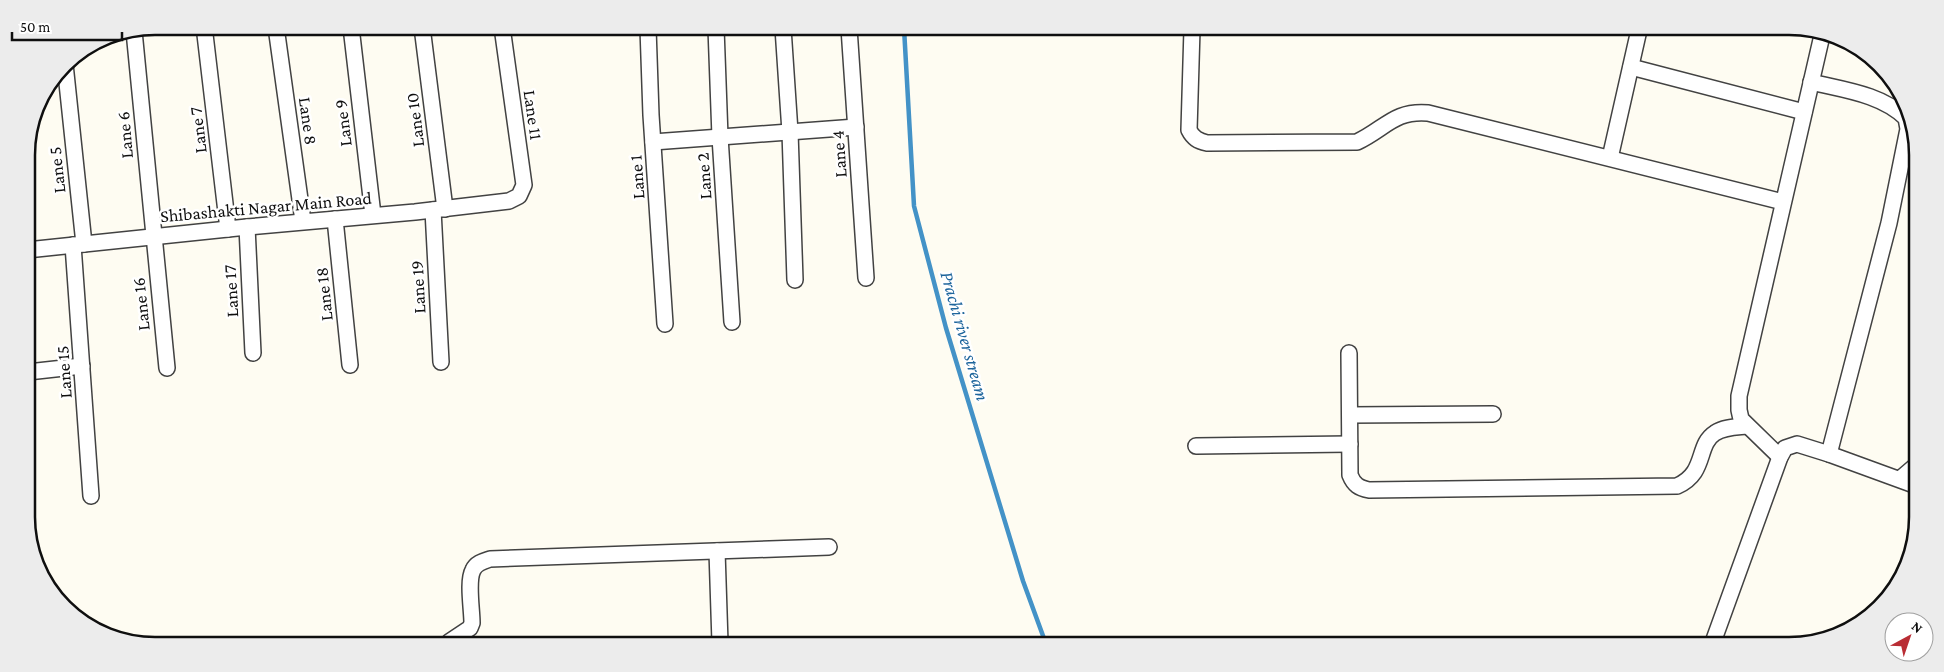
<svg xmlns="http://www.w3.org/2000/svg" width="1944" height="672" viewBox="0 0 1944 672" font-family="'Crimson Pro',serif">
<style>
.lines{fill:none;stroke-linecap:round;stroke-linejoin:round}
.stream{stroke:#4392c7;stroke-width:4.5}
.street-casing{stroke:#424242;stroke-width:18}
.street{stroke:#fff;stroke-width:15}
.labels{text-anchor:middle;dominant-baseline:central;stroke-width:5;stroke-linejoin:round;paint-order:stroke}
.street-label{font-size:18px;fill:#0f0f0f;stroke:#fff}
.water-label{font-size:19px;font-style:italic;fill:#1e659c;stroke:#fff}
.rim{fill:none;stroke:#0f0f0f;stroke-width:2.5}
</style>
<rect width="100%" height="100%" fill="#fefcf2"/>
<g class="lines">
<path class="stream" d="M 904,28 L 914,206 L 946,328 L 1023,581 L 1046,644"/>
<g class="street-casing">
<g id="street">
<path d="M 204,26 L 228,229"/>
<path d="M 276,27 L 303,221"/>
<path d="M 351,27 L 373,215"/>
<path d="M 422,27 L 445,209"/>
<path d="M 648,28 L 651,115 L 665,324"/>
<path d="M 716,28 L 720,137 L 732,322"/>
<path d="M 783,28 L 790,132 L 795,280"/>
<path d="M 849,28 L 866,278"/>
<path d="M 1192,29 L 1189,130 C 1193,138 1198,141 1207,143 L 1357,142 C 1385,129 1394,110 1428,113 L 1783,202"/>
<path d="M 134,31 L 167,368"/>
<path d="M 65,64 L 84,244"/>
<path d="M 1631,67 L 1804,112"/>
<path d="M 1811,82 C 1844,90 1881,94 1906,118 L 1908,129 L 1889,223 L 1829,454"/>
<path d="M 653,142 L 856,127"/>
<path d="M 1610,158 L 1639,30"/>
<path d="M 433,210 L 441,362"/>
<path d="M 335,219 L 350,365"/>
<path d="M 247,227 L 253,353"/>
<path d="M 73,245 L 91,496"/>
<path d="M 27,250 L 247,227 L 415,212 L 509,201 L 519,196 L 524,185 L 502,27"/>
<path d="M 1349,353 L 1350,475 C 1354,485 1359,488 1369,490 L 1677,486 C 1707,473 1696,445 1715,433 C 1724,427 1737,427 1746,426"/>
<path d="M 28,372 L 82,366"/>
<path d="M 1350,415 L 1493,414"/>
<path d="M 1196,446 L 1350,444"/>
<path d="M 1780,457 L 1741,419 L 1739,410 L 1739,396 L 1823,31"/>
<path d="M 1900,479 L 1914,467"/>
<path d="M 717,551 L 720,643"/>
<path d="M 449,642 L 470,628 L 472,623 C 472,609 467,581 473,570 C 476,563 484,561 490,559 L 829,547"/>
<path d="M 1712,645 L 1780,457 L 1785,448 L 1797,444 L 1829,454 L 1914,485"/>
</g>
</g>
<use href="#street" class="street"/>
</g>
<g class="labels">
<g class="street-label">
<text transform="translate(533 115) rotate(82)">Lane 11</text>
<text transform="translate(415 120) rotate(-97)">Lane 10</text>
<text transform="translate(308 121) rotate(82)">Lane 8</text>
<text transform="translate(343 123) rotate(-97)">Lane 9</text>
<text transform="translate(198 130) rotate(-97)">Lane 7</text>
<text transform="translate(125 135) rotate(-95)">Lane 6</text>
<text transform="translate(839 154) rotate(-94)">Lane 4</text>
<text transform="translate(57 170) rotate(-96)">Lane 5</text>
<text transform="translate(704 176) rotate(-94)">Lane 2</text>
<text transform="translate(637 177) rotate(-94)">Lane 1</text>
<text transform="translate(266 207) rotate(-5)">Shibashakti Nagar Main Road</text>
<text transform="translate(418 287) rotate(-93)">Lane 19</text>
<text transform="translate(231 291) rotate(-93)">Lane 17</text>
<text transform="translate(324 294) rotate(-96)">Lane 18</text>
<text transform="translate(141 304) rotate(-96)">Lane 16</text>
<text transform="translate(64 372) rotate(-94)">Lane 15</text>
</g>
<g class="water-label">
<text transform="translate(965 336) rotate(74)">Prachi river stream</text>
</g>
</g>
<path d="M0 0H1944V672H0ZM155 35H1789A120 120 0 0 1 1909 155V517A120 120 0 0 1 1789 637H155A120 120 0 0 1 35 517V155A120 120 0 0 1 155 35Z" fill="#ececec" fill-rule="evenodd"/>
<path class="rim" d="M155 35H1789A120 120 0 0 1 1909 155V517A120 120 0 0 1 1789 637H155A120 120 0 0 1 35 517V155A120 120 0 0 1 155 35Z"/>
<g transform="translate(1909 637) rotate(40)"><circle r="24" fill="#ffffff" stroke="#9f9f9f"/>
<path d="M0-4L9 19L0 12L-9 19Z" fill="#b92d34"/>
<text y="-8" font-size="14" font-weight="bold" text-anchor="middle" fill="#0f0f0f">N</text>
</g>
<path d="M12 32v8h110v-8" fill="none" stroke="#0f0f0f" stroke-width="2.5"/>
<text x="20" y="32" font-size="15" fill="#0f0f0f" stroke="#ffffff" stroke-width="4" paint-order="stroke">50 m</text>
</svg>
